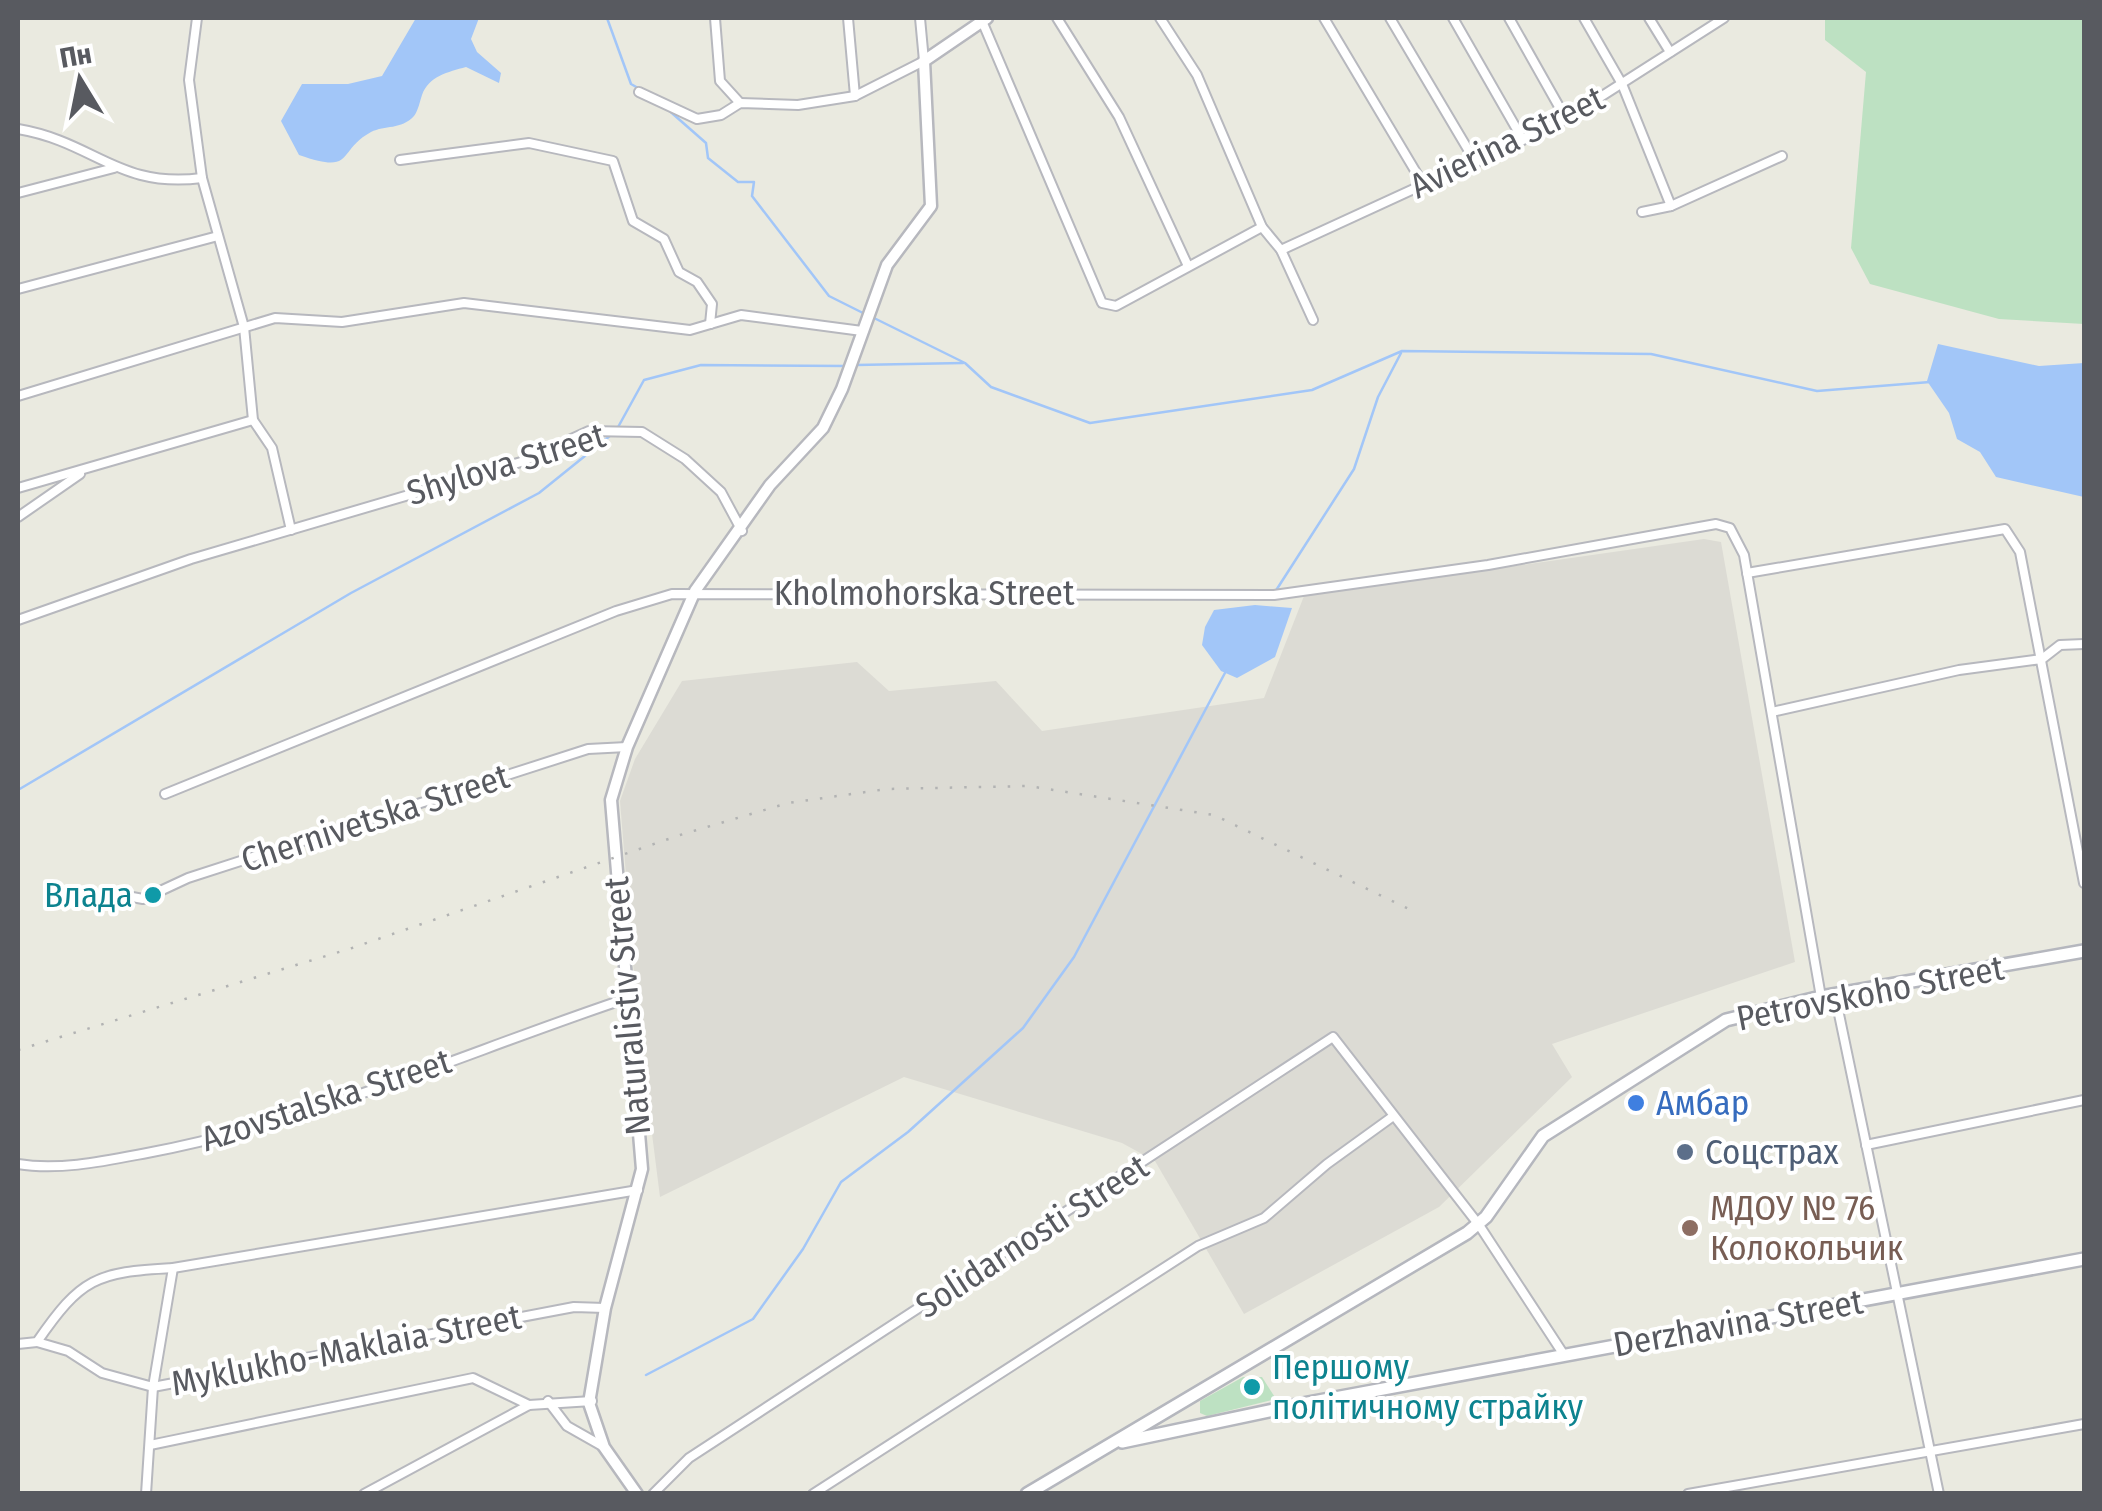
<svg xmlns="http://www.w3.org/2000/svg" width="2102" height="1511" viewBox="0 0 2102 1511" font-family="'Fira Sans Condensed',sans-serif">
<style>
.industrial{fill:#dcdbd4}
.green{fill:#bde1c2}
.water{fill:#a2c6f8}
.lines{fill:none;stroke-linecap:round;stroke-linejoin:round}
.stream{stroke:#a2c6f8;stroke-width:2.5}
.minor-casing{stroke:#b7b8be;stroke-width:12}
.tertiary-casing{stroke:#b7b8be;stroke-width:15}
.secondary-casing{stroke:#b5b7be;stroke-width:16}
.minor{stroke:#fff;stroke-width:8}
.tertiary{stroke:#fff;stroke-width:10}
.secondary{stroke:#fff;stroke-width:11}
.rail{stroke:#b2b3b3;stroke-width:2.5;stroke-dasharray:2.5 12;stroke-linecap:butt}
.culture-dot{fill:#0f9aa8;stroke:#fff;stroke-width:4}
.shop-dot{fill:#3f7fe0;stroke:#fff;stroke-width:4}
.service-dot{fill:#5c6f8a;stroke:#fff;stroke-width:4}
.education-dot{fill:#8d6e63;stroke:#fff;stroke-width:4}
.labels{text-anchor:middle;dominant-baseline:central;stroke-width:8;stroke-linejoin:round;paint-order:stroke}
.street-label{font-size:35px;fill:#585a60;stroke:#fff}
.culture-label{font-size:35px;fill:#0d838f;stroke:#fff;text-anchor:end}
.shop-label{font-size:35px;fill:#366cbe;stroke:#fff;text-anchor:start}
.service-label{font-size:35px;fill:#4e5e75;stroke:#fff;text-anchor:start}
.education-label{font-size:35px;fill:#785e54;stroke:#fff;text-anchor:start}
</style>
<rect width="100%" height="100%" fill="#eaeae0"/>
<path class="industrial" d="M 1704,539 L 1721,542 L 1795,962 L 1552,1044 L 1572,1077 L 1439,1207 L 1244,1314 L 1155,1161 L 1122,1143 L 904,1077 L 660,1197 L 638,1023 L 620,801 L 635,759 L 682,681 L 857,662 L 889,691 L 996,681 L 1042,731 L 1264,698 L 1304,596 Z"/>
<g class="green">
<path d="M 1825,18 L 2084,18 L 2084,324 L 1999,319 L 1870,284 L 1851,248 L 1866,72 L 1825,40 Z"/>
<path d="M 1243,1377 L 1262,1377 L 1276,1399 L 1207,1416 L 1200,1413 L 1200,1401 Z"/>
</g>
<g class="water">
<path d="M 416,18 L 479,18 L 471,39 L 477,52 L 501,73 L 499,83 L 466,67 C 448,72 429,76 422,95 C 420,101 418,111 414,116 C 401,130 385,125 371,132 C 336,151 356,175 299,155 L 281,121 L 302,84 L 348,84 L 382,76 Z"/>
<path d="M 1938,344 L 2039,366 L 2084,363 L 2084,497 L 1996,477 L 1980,452 L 1957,439 L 1949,413 L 1927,381 Z"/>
<path d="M 1255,605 L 1292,608 L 1275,657 L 1237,678 L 1221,671 L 1202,645 L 1205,627 L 1214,610 Z"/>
</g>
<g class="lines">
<g class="stream">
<path d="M 607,18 L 631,84 L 638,88"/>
<path d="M 665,107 L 706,143 L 708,158 L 738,182 L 754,182 L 752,196 L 829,296 L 867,315"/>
<path d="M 874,318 L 965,363 L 991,387 L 1090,423 L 1312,390 L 1402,351 L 1651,354 L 1817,391 L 1930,382"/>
<path d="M 856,365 L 963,363"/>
<path d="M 617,429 L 644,380 L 701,365 L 848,366"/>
<path d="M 1275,592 L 1354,469 L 1378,397 L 1401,353"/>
<path d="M 18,790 L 351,593 L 539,493 L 611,435"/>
<path d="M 646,1375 L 753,1319 L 803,1249 L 841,1182 L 908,1132 L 1023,1028 L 1074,957 L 1226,671"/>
</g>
<g class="minor-casing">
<g id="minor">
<path d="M 197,18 L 189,80 L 202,178 L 244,327 L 253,420 L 272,448 L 291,530"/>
<path d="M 715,18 L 720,81 L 740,103"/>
<path d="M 848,18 L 855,96"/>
<path d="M 1057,18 L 1119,117 L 1188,266"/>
<path d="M 1160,18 L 1197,75 L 1262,227 L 1281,250 L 1313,320"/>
<path d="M 1324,18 L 1423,184"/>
<path d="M 1390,18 L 1476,163"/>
<path d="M 1453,18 L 1523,140"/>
<path d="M 1509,18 L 1566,119"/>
<path d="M 1584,18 L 1622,84 L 1671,206"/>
<path d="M 1649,18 L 1670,52"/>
<path d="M 982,21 L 1102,303 L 1116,306 L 1262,227"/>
<path d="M 639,92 L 697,119 L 721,115 L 740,103 L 798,105 L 855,96 L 924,61 L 920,18"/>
<path d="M 18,129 C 95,142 118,189 202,178"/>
<path d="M 400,160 L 529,143 L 613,161 L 633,221 L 664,239 L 679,272 L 697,282 L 712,304 L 710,324"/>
<path d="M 18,193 L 114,168"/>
<path d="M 1642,212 L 1671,206 L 1782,156"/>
<path d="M 1281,250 L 1566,119 L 1724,18"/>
<path d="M 18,289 L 218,236"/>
<path d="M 18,396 L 275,318 L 342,322 L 464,303 L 690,330 L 741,315 L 862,331"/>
<path d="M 18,488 L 253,420"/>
<path d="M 18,517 L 80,474"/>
<path d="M 1747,573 L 2005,529 L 2020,552 L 2084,883"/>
<path d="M 18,620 L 191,559 L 521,462 L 589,431 L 642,432 L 685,459 L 721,492 L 742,531"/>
<path d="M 1772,712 L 1959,670 L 2042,659 L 2060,645 L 2084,644"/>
<path d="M 165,794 L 616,611 L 672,594 L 1274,595 L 1488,565 L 1716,524 L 1730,528 L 1744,555 L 1821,997"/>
<path d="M 127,896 L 143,899 L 188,878 L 588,749 L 627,747"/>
<path d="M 1835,995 L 1939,1494"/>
<path d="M 1866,1145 L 2084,1100"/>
<path d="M 18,1164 C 59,1171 105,1161 147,1153 C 312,1122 469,1051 628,998"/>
<path d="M 37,1342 L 68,1351 L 102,1373 L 153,1387 L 574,1307 L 605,1308"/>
<path d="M 18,1344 L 37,1342 C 81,1278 96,1272 173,1268 L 638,1190"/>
<path d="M 548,1401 L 567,1426 L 604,1447"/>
<path d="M 150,1445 L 473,1378 L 529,1405"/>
<path d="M 146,1494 L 153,1387 L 173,1268"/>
<path d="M 364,1494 L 529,1405 L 592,1401"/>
<path d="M 653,1494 L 689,1458 L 1333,1037 L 1479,1225 L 1564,1355"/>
<path d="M 813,1494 L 1198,1246 L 1264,1218 L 1327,1164 L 1392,1117"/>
<path d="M 1688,1494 L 2084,1424"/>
</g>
</g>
<g class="tertiary-casing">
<path id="tertiary" d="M 637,1494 L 604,1447 L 589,1403 L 605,1308 L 642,1169 L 611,800 L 627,747 L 695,591 L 770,485 L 823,428 L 842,389 L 887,265 L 931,206 L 924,61 L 987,18"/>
</g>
<g class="secondary-casing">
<g id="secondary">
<path d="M 1122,1442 L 1297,1405 L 2084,1259"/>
<path d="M 1027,1494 L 1467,1233 L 1486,1217 L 1543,1136 L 1726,1020 L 1821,997 L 2084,951"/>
</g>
</g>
<use href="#minor" class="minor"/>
<use href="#tertiary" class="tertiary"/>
<use href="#secondary" class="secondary"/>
<path class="rail" d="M 18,1050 L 352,948 L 680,835 L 788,803 L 887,789 L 1028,786 L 1214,815 L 1417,913"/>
</g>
<g class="culture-dot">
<circle cx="153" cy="895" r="10"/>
<circle cx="1252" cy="1387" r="10"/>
</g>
<circle class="shop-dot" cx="1636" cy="1103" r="10"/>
<circle class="service-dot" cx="1685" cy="1152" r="10"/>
<circle class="education-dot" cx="1690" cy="1228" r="10"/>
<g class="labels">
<g class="street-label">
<text transform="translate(1507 142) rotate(-26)">Avierina Street</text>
<text transform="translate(506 464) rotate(-17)">Shylova Street</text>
<text x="924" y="593">Kholmohorska Street</text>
<text transform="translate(375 818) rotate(-18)">Chernivetska Street</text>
<text transform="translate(1870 993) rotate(-11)">Petrovskoho Street</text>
<text transform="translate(627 1006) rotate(-95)">Naturalistiv Street</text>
<text transform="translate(326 1100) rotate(-18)">Azovstalska Street</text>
<text transform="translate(1032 1236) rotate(-33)">Solidarnosti Street</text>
<text transform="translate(1738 1323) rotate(-10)">Derzhavina Street</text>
<text transform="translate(346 1350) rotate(-11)">Myklukho-Maklaia Street</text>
</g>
<g class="culture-label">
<text x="133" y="895">Влада</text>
<text x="1272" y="1367" text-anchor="start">Першому<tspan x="1272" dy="40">політичному страйку</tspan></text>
</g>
<g class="shop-label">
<text x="1656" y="1103">Амбар</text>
</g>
<g class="service-label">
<text x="1705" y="1152">Соцстрах</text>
</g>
<g class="education-label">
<text x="1710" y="1208">МДОУ № 76<tspan x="1710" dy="40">Колокольчик</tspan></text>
</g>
</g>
<rect width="2102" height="1511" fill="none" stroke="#585a60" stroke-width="40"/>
<g transform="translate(80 80) rotate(350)" stroke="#ffffff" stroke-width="8" paint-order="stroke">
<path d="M0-8L18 38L0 25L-18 38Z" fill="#585a60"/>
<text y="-15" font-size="28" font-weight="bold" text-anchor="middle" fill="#585a60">Пн</text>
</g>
</svg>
